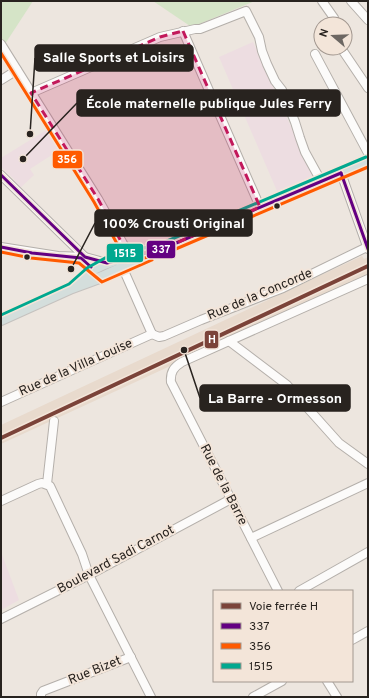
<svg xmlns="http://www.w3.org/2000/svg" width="369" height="698" viewBox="0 0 369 698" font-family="Overpass,sans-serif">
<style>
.built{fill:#e8dacd}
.education{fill:#eddde1}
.green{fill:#d5e4c7}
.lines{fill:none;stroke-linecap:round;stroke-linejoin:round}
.minor-casing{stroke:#b4afaa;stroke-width:10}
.major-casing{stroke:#c5c2bf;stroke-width:12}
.minor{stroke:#fcfbfa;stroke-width:8}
.major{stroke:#d4dedc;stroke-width:10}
.bus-1-casing{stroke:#f3e5d9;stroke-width:6}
.bus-2-casing{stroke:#f3e5d9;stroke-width:6}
.bus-3-casing{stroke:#f3e5d9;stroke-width:6}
.bus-1{stroke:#640082;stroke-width:3}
.bus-2{stroke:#ff5a00;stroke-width:3}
.bus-3{stroke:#00a88f;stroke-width:3}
.rail-1-casing{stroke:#f3e5d9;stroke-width:7}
.rail-1{stroke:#7b4339;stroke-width:4}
.marked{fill:#c2185b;fill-opacity:0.2;stroke:#c2185b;stroke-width:3;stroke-dasharray:8 5;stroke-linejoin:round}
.bus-dot{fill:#28231f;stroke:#f3e5d9;stroke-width:1.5}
.labels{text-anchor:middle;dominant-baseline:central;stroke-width:4;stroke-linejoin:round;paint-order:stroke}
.street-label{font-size:13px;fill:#28231f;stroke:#f3e5d9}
.leader{fill:none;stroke:#28231f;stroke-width:1.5}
.callout-dot{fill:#28231f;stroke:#f3e5d9;stroke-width:1.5}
.callout{fill:#28231f;stroke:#28231f;stroke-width:1.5}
.callout-label{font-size:14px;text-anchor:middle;font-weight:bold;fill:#fff}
.line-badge{stroke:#f3e5d9;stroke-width:1.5}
.badge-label{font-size:11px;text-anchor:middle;font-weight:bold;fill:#fff}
</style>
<rect width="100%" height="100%" fill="#ede6df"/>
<path class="built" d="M 362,256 L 364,259 L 368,257 L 368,275 L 1,444 L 1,425 Z"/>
<g class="education">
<path d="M 253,42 L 313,176 L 277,191 L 219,57 Z"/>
<path d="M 48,129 L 61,149 L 30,169 L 34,175 L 19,189 L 14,179 L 1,167 L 1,158 Z"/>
<path d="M 1,552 L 19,600 L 1,610 Z"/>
</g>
<g class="green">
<path d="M 1,1 L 33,1 L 5,44 L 1,37 Z"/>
<path d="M 153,1 L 255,1 L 199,24 L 190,26 Z"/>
</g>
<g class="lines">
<g class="minor-casing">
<g id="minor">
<path d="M 322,1 L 334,18 L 334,24"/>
<path d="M 351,1 L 368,20"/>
<path d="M 183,31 L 260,207"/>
<path d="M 1,44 L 98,199 L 126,249 L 130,262"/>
<path d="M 341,48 L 368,88"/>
<path d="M 315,54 L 368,153"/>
<path d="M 1,80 L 17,70"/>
<path d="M 31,93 L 160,37 L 195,29 L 200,29 L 246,11 L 259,37 L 262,51 L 267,64 L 275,81 L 282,90 L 295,122 L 300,138 L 305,152 L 321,181"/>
<path d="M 341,173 L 368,249"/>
<path d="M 1,175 L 85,257"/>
<path d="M 1,247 L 58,256 L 85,257 L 107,263"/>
<path d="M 121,264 L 152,334"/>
<path d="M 152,334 L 159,337 L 164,336 L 201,320 L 283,288 L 367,247"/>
<path d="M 229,341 L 287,385 L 339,443 L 368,464"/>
<path d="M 1,402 L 152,334"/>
<path d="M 47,484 L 54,421"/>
<path d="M 1,501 L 38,484 L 42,483 L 50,486 L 82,554 L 89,575 L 151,697"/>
<path d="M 251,538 L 368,483"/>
<path d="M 278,591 L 171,382 C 170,372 174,367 182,362 L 368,279"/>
<path d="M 299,591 L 368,552"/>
<path d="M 1,619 L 89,575 L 231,499"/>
<path d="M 352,640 L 368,631"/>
<path d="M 327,681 L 337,697"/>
<path d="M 41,697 L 41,694 L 43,691 L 131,657"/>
<path d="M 253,697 L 282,681"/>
</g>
</g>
<g class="major-casing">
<g id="major">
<path d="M 77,284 C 82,279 88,273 94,269 C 110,260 127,257 145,253"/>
<path d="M 1,320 L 72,288 L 102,277 L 172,245 L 368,162"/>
</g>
</g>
<use href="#minor" class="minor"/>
<use href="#major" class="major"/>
<g class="bus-1-casing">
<g id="bus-1">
<path d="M 341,173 L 368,249"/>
<path d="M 1,175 L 85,257 L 107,263 L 162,249 L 341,173"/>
<path d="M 1,247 L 32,253 L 81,258 L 91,267"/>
</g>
</g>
<g class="bus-2-casing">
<g id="bus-2">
<path d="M 1,53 L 94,202 L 125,258 L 128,261 L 164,254 L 368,167"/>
<path d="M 1,252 L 31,258 L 79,263 L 102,282 L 152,260"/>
</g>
</g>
<g class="bus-3-casing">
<path id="bus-3" d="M 1,315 L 69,284 L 87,268 L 105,258 L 160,244 L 366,157"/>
</g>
<use href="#bus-1" class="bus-1"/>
<use href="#bus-2" class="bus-2"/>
<use href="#bus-3" class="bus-3"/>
<g class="rail-1-casing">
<path id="rail-1" d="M 1,438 L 368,266"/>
</g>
<use href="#rail-1" class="rail-1"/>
</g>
<path class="marked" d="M 183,31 L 260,207 L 162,249 L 129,256 L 98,199 L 31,93 L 160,37 Z"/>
<g class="bus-dot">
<circle cx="277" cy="206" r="3.5"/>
<circle cx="27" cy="257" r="3.5"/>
</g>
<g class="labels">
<g class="street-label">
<text transform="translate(260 295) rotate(-23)">Rue de la Concorde</text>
<text transform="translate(76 368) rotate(-24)">Rue de la Villa Louise</text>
<text transform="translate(223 485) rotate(63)">Rue de la Barre</text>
<text transform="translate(116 560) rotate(-28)">Boulevard Sadi Carnot</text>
<text transform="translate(95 671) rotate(-22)">Rue Bizet</text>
</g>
</g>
<path class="leader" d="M30 134L35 58M23 159L77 103M71 269L95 223M184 350L200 398"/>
<g class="callout-dot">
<circle cx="30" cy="134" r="4"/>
<circle cx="23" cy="159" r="4"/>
<circle cx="71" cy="269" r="4"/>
<circle cx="184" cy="350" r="4"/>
</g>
<g class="callout">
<rect x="35" y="45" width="158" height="26" rx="4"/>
<rect x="77" y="90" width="263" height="26" rx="4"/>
<rect x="95" y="210" width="157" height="26" rx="4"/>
<rect x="200" y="385" width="150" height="26" rx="4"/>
</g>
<g class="callout-label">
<text x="114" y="62">Salle Sports et Loisirs</text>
<text x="209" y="108">École maternelle publique Jules Ferry</text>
<text x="174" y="228">100% Crousti Original</text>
<text x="275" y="403">La Barre - Ormesson</text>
</g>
<g class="line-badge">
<rect x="52" y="150" width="31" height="19" rx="4" fill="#ff5a00"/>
<rect x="146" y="240" width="30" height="19" rx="4" fill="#640082"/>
<rect x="106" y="243" width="38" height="20" rx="4" fill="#00a88f"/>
<rect x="204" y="330" width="15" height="19" rx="4" fill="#7b4339"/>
</g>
<g class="badge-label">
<text x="67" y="163">356</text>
<text x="161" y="253">337</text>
<text x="125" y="257">1515</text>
<text x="212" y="343">H</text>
</g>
<rect width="369" height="698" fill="none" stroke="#28231f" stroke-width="4"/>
<rect x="213" y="590" width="140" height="92" fill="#f3e5d9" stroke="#a2978f"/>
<rect x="221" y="603" width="20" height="6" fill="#7b4339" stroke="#a2978f"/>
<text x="249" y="610" font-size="12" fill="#28231f">Voie ferrée H</text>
<rect x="221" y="623" width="20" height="6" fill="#640082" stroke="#a2978f"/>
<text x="249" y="630" font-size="12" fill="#28231f">337</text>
<rect x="221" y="643" width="20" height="6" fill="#ff5a00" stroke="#a2978f"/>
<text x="249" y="650" font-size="12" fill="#28231f">356</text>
<rect x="221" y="663" width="20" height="6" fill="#00a88f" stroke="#a2978f"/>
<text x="249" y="670" font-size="12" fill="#28231f">1515</text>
<g transform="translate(333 36) rotate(289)"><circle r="19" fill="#f3e5d9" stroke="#a2978f"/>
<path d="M0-3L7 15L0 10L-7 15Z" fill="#6d6762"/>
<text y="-6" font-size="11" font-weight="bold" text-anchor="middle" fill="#28231f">N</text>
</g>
</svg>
